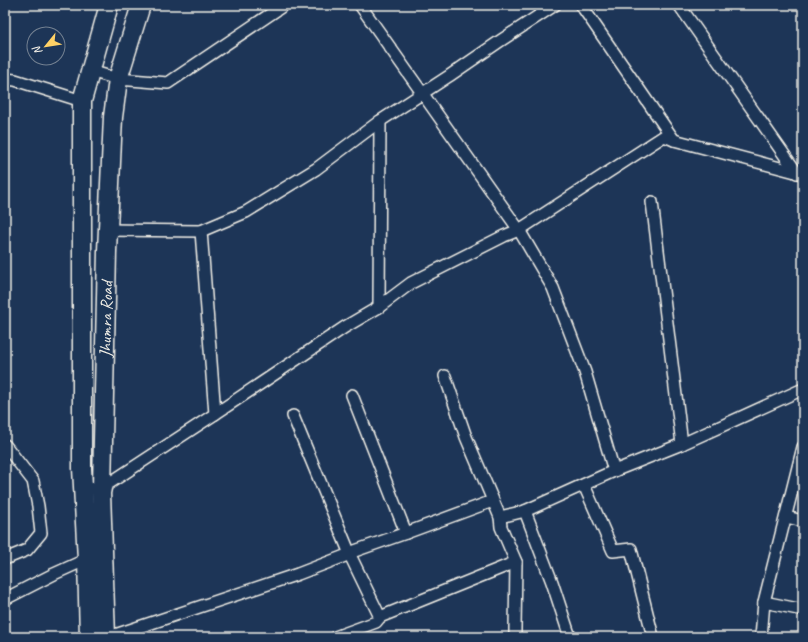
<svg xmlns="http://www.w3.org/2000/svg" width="808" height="642" viewBox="0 0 808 642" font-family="Caveat,sans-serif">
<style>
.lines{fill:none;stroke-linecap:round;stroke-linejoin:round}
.minor-casing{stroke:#f4f1e8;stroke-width:14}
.primary-casing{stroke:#f4f1e8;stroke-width:21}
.minor{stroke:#1d3557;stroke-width:11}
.primary{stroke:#1d3557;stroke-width:18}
.labels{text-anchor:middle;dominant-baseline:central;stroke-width:4;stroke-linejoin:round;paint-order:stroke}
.street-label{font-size:17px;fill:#f4f1e8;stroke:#1d3557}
</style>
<rect width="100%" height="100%" fill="#1d3557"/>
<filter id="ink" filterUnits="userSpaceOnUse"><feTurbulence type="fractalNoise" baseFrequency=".025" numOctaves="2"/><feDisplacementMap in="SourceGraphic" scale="8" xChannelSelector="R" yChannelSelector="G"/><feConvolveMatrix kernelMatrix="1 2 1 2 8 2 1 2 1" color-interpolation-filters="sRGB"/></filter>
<g filter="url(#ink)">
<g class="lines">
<g class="minor-casing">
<g id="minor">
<path d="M 360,5 L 519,230 L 553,288 L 585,372 L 614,471"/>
<path d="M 581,5 L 674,140"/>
<path d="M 679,5 L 797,173"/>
<path d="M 90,71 L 118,79 L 168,83 L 284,5"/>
<path d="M 5,79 L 15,80 L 82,101"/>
<path d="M 652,202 L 682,444"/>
<path d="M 107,230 L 201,231 L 246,212 L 316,169 L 380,121 L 449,76 L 500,41 L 555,5"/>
<path d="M 201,231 L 215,414"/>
<path d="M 379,307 L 380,121"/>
<path d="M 445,376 L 466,437 L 500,517 L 501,527 L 516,562 L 515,629 L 515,637"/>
<path d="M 352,395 L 406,533"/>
<path d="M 293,416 L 350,554"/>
<path d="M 5,445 L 33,481 L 38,506 L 41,533 L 27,550 L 5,559"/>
<path d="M 584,485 L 613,551 L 631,549 L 653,637"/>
<path d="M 83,489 L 102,488 L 215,414 L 345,327 L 379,307 L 411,283 L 504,236 L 519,230 L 664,136 L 674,140 L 803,174"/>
<path d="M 525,511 L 552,582 L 570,637"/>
<path d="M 500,517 L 525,511 L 614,471 L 682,444 L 803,389"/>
<path d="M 786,517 L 803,521"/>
<path d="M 349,553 L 380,617"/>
<path d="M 5,599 L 54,574 L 87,559"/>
<path d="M 764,602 L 803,610"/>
<path d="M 109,637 L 298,574 L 350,554 L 349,553 L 406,533 L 490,502 L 492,498"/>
<path d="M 335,637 L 376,622 L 380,617 L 516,562"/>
<path d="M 761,637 L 764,602 L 803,447"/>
</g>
</g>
<g class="primary-casing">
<g id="primary">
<path d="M 89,637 L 87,559 L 82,468 L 82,101 L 109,5"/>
<path id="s1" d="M 106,637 L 101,493 L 102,488 L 107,251 L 113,117 L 118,79 L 141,5"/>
</g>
</g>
<use href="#minor" class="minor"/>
<use href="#primary" class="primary"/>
</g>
</g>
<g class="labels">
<g class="street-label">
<text stroke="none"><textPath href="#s1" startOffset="318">Jhumra Road</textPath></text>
</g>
</g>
<rect width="808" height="642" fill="none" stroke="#1d3557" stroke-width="20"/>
<rect x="10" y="10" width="788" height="622" fill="none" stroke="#f4f1e8" stroke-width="1.5" filter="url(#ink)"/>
<g transform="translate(46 46) rotate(240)"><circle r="19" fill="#1d3557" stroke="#738091"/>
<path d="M0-3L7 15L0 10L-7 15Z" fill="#ffd166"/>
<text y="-6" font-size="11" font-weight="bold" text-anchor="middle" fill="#f4f1e8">N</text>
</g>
</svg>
